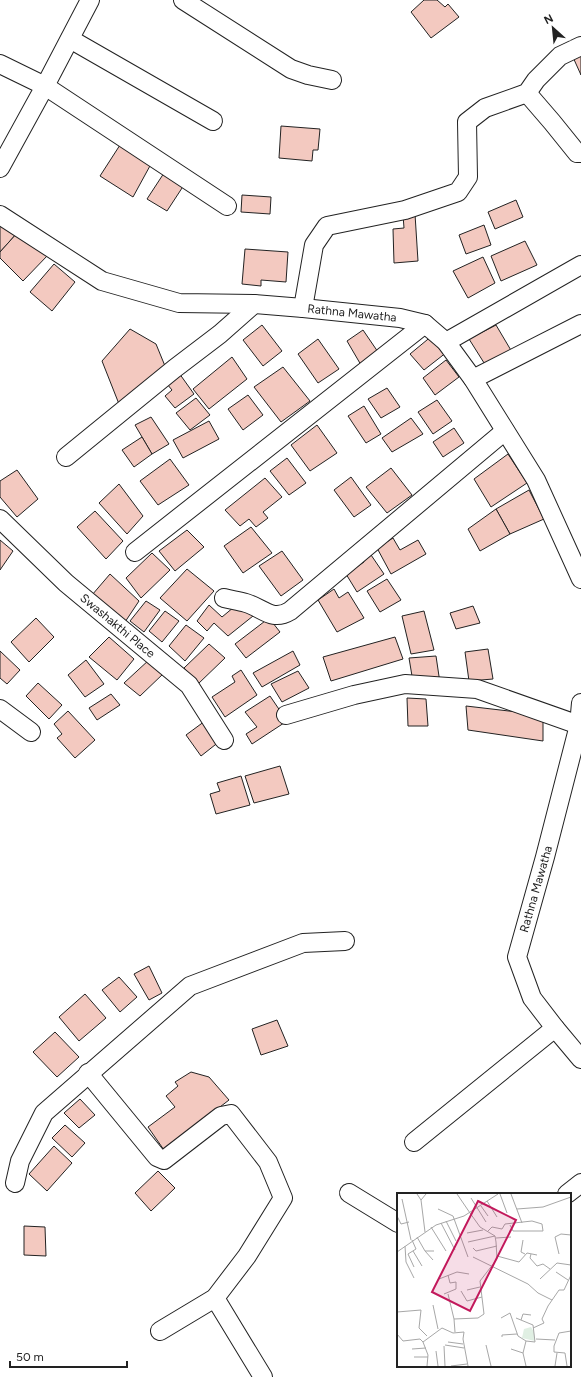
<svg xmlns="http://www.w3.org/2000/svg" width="581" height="1377" viewBox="0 0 581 1377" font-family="Figtree,sans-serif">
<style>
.building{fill:#f3c9c0;stroke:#222}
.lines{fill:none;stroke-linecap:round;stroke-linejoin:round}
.minor-casing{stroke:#222;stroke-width:20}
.minor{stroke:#fff;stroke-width:18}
.labels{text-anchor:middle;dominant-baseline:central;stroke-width:3;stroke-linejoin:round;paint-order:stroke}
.street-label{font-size:12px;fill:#222;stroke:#fff}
.inset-road{fill:none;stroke:#a7a7a7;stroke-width:1}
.view{fill:#c2185b;fill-opacity:0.15;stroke:#c2185b;stroke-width:2}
.inset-edge{fill:none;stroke:#222;stroke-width:2}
</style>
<rect width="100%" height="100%" fill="#fff"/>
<g class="building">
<path d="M 424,0 L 437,0 L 445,7 L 448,4 L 459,17 L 431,38 L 411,12 Z"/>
<path d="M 581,51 L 581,75 L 572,55 Z"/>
<path d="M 281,126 L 320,129 L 318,150 L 313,150 L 312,161 L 279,158 Z"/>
<path d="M 120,145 L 151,164 L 133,197 L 100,176 Z"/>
<path d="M 164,173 L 184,185 L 167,211 L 147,199 Z"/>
<path d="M 242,195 L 271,197 L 270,214 L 241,212 Z"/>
<path d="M 516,200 L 523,217 L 495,229 L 488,212 Z"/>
<path d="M 415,214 L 418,261 L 394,263 L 393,229 L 404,228 L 403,215 Z"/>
<path d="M 0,219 L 18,232 L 0,252 Z"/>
<path d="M 484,225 L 491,245 L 466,254 L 459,235 Z"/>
<path d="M 18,232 L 48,255 L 23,281 L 0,258 L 0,252 Z"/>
<path d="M 525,241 L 537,265 L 501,281 L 491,256 Z"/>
<path d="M 245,249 L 288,252 L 286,282 L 261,280 L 261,286 L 242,284 Z"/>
<path d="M 483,257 L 495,283 L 468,298 L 453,271 Z"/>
<path d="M 54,264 L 75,282 L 52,311 L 30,292 Z"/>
<path d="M 262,325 L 282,351 L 263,366 L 243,340 Z"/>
<path d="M 496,325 L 512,352 L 486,366 L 469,339 Z"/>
<path d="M 130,329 L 156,344 L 165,366 L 119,404 L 102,361 Z"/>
<path d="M 363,330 L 378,352 L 361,365 L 347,341 Z"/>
<path d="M 433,335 L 447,352 L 424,370 L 410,354 Z"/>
<path d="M 318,339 L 339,369 L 318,383 L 298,354 Z"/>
<path d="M 232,357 L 247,379 L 209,409 L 193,389 Z"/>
<path d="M 446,360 L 459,377 L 435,395 L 423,378 Z"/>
<path d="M 283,367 L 310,401 L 281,422 L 254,387 Z"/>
<path d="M 179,373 L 194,394 L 175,408 L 165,396 L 172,390 L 167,384 Z"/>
<path d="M 387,388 L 400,407 L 381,418 L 368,399 Z"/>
<path d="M 248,395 L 263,415 L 243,430 L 228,409 Z"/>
<path d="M 196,398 L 210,415 L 190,430 L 176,413 Z"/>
<path d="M 437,400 L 452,421 L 433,434 L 418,412 Z"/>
<path d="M 364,406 L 381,434 L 366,443 L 348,416 Z"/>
<path d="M 151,417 L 169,444 L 152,454 L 135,425 Z"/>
<path d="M 411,418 L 423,434 L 392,452 L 382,438 Z"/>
<path d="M 209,421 L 219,439 L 183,458 L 173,440 Z"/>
<path d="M 317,425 L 337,453 L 310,471 L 291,445 Z"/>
<path d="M 454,428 L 464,443 L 443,457 L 433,442 Z"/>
<path d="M 142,437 L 152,454 L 134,467 L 122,450 Z"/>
<path d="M 508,454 L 527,483 L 491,507 L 474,479 Z"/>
<path d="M 287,458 L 306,483 L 289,495 L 270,471 Z"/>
<path d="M 170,459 L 189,485 L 158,505 L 140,481 Z"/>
<path d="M 391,468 L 412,495 L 387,513 L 366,487 Z"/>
<path d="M 17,470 L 38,499 L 17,517 L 0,497 L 0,481 Z"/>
<path d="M 351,477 L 371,505 L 354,517 L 334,490 Z"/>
<path d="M 265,478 L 282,497 L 263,512 L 268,518 L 256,527 L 249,519 L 240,526 L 225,510 Z"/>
<path d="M 119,484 L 143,516 L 127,534 L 99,503 Z"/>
<path d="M 529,490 L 544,519 L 510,534 L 496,509 Z"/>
<path d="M 496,509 L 510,534 L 480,551 L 468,529 Z"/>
<path d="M 95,511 L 123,541 L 106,559 L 77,527 Z"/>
<path d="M 251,527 L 272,553 L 243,573 L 224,546 Z"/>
<path d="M 187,530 L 204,547 L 175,571 L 159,551 Z"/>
<path d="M 393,538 L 400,550 L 418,540 L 426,554 L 391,574 L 377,548 Z"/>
<path d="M 0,540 L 13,551 L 0,570 Z"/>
<path d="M 282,551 L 303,580 L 281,596 L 259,566 Z"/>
<path d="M 369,552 L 384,574 L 357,592 L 346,574 L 364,562 L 362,557 Z"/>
<path d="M 152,553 L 170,570 L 141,598 L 126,578 Z"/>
<path d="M 187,569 L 214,591 L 187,621 L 160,598 Z"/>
<path d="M 110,574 L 139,601 L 125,622 L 92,595 Z"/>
<path d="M 387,579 L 401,600 L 380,612 L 367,591 Z"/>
<path d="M 334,589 L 339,598 L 348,592 L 364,618 L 337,632 L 318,600 Z"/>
<path d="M 146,601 L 160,610 L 144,632 L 130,621 Z"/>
<path d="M 240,602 L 253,616 L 228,636 L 214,623 L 207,631 L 197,621 L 209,605 L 222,617 Z"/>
<path d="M 473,606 L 480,623 L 456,629 L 450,613 Z"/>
<path d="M 165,611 L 179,621 L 162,642 L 149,631 Z"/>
<path d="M 424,611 L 434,650 L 411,654 L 402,616 Z"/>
<path d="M 36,618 L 54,637 L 29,662 L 11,642 Z"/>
<path d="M 269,618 L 280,632 L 246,658 L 235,644 Z"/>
<path d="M 186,625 L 204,638 L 185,661 L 169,646 Z"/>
<path d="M 109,637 L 134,659 L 117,680 L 89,657 Z"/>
<path d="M 395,637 L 403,659 L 331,681 L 323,657 Z"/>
<path d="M 209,644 L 225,658 L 198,684 L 184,668 Z"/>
<path d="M 488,649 L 493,679 L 469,681 L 465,652 Z"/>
<path d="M 0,651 L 20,670 L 7,684 L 0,678 Z"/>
<path d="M 293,651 L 300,665 L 262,687 L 253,673 Z"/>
<path d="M 436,656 L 440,683 L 413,682 L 409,658 Z"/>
<path d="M 150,659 L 164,673 L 140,696 L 124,683 Z"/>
<path d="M 86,660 L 104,684 L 85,697 L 68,675 Z"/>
<path d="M 241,670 L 257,695 L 225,717 L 212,697 L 235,682 L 232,676 Z"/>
<path d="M 298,671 L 309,688 L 282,702 L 271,684 Z"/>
<path d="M 38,683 L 62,705 L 49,719 L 26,696 Z"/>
<path d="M 111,694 L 120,705 L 97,720 L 89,708 Z"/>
<path d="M 270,696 L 287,721 L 252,744 L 246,734 L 257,727 L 245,712 Z"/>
<path d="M 407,698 L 426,699 L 428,726 L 408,726 Z"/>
<path d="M 466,706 L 543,715 L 543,741 L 468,730 Z"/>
<path d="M 68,711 L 95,740 L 75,758 L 57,738 L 62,734 L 54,724 Z"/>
<path d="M 205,721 L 220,741 L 201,756 L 186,735 Z"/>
<path d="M 280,766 L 289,794 L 254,803 L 245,776 Z"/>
<path d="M 241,776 L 250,805 L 216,814 L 210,794 L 220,791 L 217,783 Z"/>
<path d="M 149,966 L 162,993 L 149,1000 L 134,974 Z"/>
<path d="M 119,977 L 137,997 L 120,1012 L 102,990 Z"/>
<path d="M 85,994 L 106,1018 L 79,1041 L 59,1017 Z"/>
<path d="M 277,1020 L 288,1046 L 261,1055 L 252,1029 Z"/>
<path d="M 55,1032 L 79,1057 L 57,1077 L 33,1052 Z"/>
<path d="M 191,1072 L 209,1077 L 229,1100 L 164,1150 L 148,1127 L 175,1107 L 166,1096 L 178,1086 L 175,1082 Z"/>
<path d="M 80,1099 L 95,1115 L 79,1128 L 64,1113 Z"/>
<path d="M 65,1125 L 85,1143 L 72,1157 L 52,1138 Z"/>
<path d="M 54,1146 L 72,1163 L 47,1191 L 29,1174 Z"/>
<path d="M 158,1171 L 175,1188 L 151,1211 L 135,1193 Z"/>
<path d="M 24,1226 L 45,1227 L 46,1256 L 24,1255 Z"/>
</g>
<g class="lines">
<g class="minor-casing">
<g id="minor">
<path d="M 183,0 L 291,69 L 308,75 L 332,80"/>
<path d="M 70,39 L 213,121"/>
<path d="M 0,64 L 45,86 L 227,206"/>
<path d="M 527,93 L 552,122 L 577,153 L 581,153"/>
<path d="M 0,168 L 45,86 L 90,0"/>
<path id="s1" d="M 0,215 L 102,281 L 179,303 L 254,304 L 303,308 L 400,318 L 425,324 L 446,342 L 473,379 L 536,480 L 581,579"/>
<path d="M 303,308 L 314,245 L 327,226 L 405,210 L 458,192 L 468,177 L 467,122 L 485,108 L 527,93 L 536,80 L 560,56 L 581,46"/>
<path d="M 446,342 L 581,265"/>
<path d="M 473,379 L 581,324"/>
<path d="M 66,457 L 174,369 L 220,334 L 254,304"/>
<path id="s2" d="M 0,519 L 66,583 L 189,685 L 224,740"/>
<path d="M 135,552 L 425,324"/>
<path d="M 224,598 C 232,600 239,601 246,603 C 263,608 272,622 290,611 L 505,431"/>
<path d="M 581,703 L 579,725 L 545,857 L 517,957 L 532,998 L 555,1028 L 581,1059"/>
<path d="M 0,709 L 31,732"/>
<path d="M 286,715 L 354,695 L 405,684 L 477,689 L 579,725 L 581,724"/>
<path d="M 88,1073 L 157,1157 L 164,1160 L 221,1116 L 231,1114 L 268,1162 L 283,1198 L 247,1256 L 215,1298 L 160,1331"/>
<path d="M 414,1142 L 555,1028"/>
<path d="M 15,1183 L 20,1161 L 44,1113 L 190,986 L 303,943 L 345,941"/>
<path d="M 349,1193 L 398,1223"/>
<path d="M 567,1194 L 581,1183"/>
<path d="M 215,1298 L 263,1377"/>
</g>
</g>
<use href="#minor" class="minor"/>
</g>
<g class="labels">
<g class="street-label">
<text stroke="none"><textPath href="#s1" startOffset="375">Rathna Mawatha</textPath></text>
<text stroke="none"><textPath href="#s2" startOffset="159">Swashakthi Place</textPath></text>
<text transform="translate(536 889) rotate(-74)">Rathna Mawatha</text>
</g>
</g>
<g transform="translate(397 1193)">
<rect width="174" height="174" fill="#fff"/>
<path d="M 134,134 L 137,139 L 138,148 L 125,145 L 127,136 Z" fill="#e0efe3"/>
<path class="inset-road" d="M 20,1 L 24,7 L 29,1M 60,1 L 73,20M 103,1 L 110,20M 114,1 L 125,30M 74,5 L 89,29M 5,6 L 14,47M 24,7 L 28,39M 90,8 L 100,24M 84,13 L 91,23M 41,16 L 56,23 L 71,64M 120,16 L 146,14 L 174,4M 0,23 L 4,31 L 12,29M 49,28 L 59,48M 44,30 L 58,57M 34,34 L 49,58M 91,38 L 95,34 L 105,36 L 108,31 L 135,28 L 145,31 L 146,38 L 116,38 L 113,32M 70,40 L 86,37M 20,44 L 28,58 L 37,58M 99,45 L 114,44M 15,47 L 19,56 L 11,61 L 17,74M 126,47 L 124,59 L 128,61M 71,49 L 98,43M 8,53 L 9,69 L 17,85M 76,55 L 79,58 L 100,53M 16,58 L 25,73M 28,58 L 36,67M 0,59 L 39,32 L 67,23 L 101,1M 134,61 L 133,65 L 140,73 L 146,71 L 153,76M 162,61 L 158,44 L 164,41 L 174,42M 100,63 L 122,69 L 130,60 L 140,62M 76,64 L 131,91 L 141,100 L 155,107M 159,79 L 171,87M 42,86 L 60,79 L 72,81M 143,86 L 160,70 L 174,72M 70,97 L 83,94M 64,98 L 70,108 L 85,104M 47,101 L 59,96 L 59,89 L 53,90 L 51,82M 51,101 L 57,126 L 81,125 L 87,121 L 83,88 L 100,66 L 99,49 L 98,43 L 83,34 L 73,20M 36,112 L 41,136M 0,119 L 24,117 L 22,135 L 30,143M 104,125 L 113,120 L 121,143 L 129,148 L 126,160 L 129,173M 119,125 L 136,132 L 138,149 L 129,148M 57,126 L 58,139M 124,127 L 126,121 L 134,122M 136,135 L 147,130 L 145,126 L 151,113 L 162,97 L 167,97 L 174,82M 0,141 L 6,148 L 23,146 L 26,149M 105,144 L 105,142 L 120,141M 139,146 L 158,147M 51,149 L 66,151M 48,152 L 67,155M 89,152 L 94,173M 47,153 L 48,173M 15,156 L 29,155M 114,156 L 126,160M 39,158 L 41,173M 17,164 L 31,164M 30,173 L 31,162 L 26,149 L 45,135 L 56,140 L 67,139 L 66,146 L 71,173M 54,173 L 70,171M 158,173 L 160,160M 170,173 L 168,160 L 157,159 L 157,153 L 162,140 L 174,138"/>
<path class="view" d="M 81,8 L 119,27 L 73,118 L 35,99 Z"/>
<rect width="174" height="174" class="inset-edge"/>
</g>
<g transform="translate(553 28) rotate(333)" stroke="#ffffff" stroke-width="3" paint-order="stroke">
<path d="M0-3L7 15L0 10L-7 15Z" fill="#222222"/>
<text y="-6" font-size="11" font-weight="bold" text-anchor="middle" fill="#222222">N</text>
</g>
<path d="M10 1361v6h117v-6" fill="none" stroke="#222222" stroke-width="2"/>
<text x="16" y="1361" font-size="12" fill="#222222" stroke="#ffffff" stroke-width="3" paint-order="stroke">50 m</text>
</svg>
